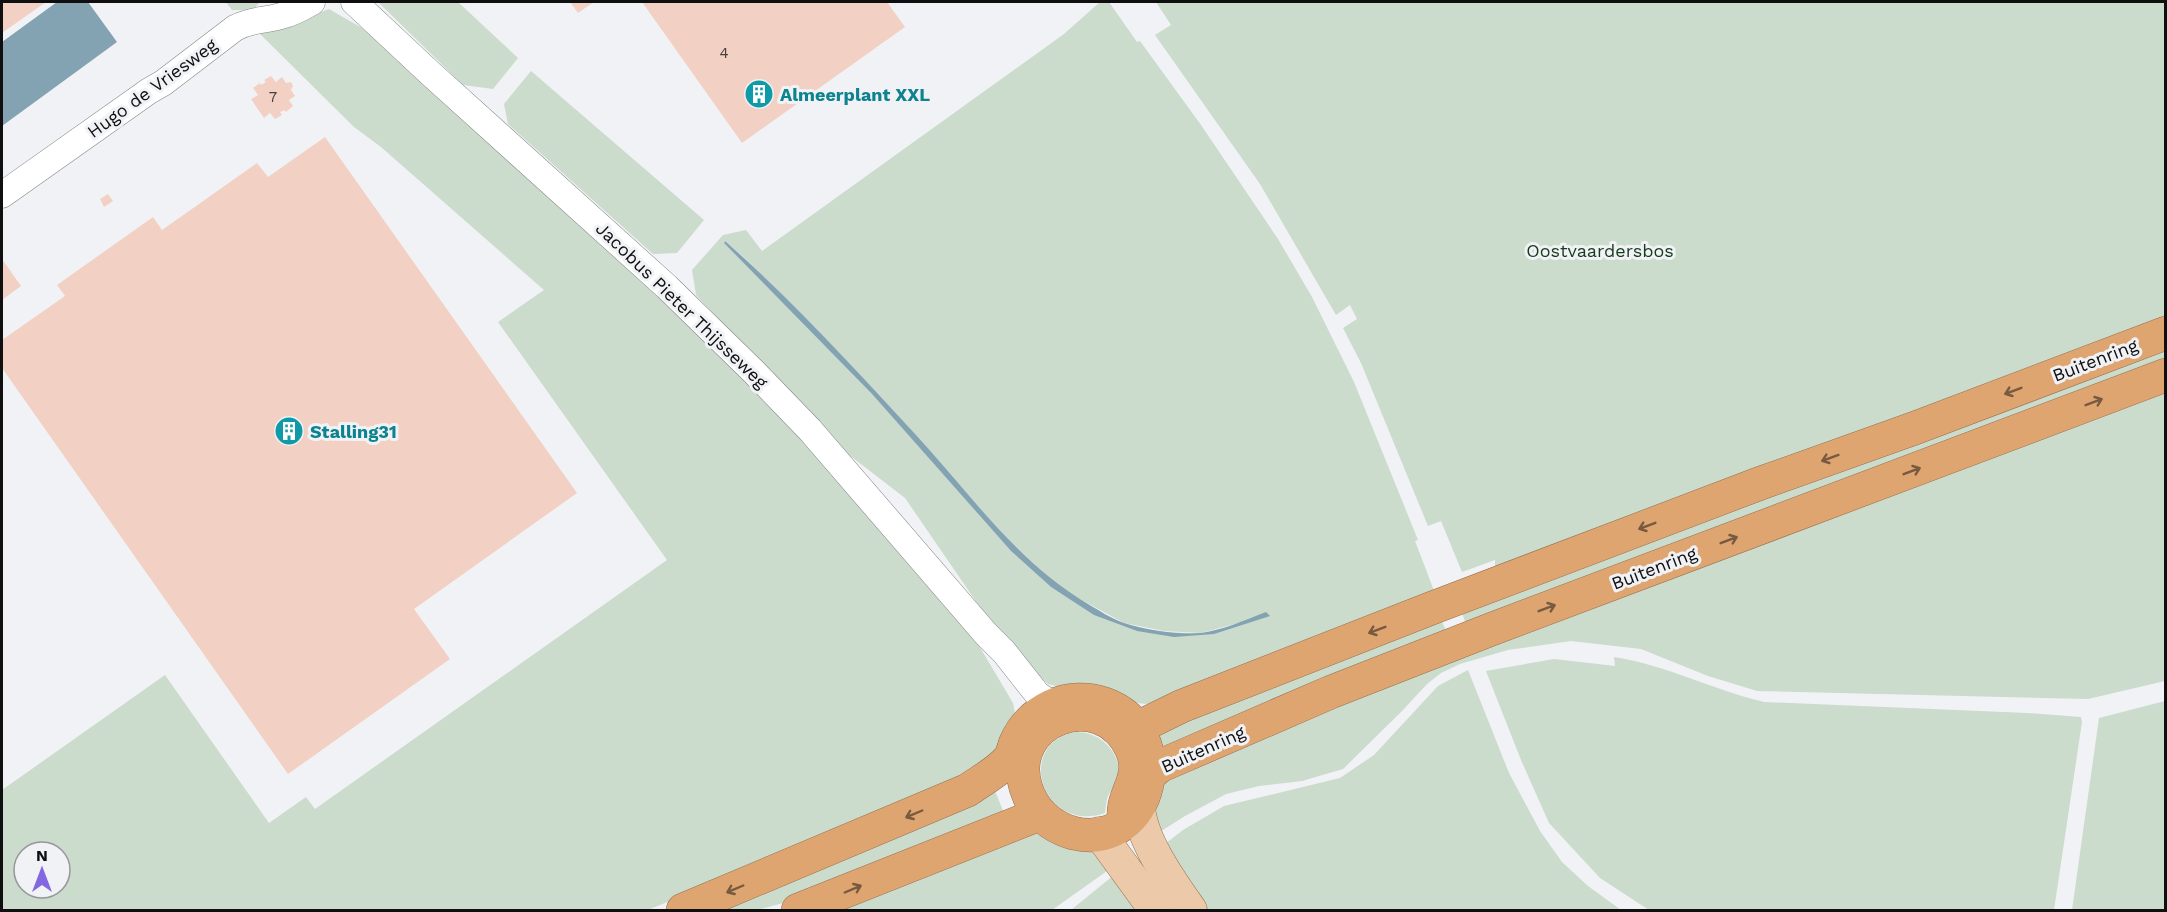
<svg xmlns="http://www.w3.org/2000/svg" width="2167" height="912" viewBox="0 0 2167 912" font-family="'Work Sans',sans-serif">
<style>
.green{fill:#cbdbcc;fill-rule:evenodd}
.water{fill:#83a2b2}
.building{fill:#f2d1c4}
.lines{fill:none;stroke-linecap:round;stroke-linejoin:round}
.minor-casing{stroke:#848588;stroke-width:27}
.major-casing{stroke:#96704e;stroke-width:33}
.highway-casing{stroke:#96704e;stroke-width:34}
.minor{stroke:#fff;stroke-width:26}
.major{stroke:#ecc9a9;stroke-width:32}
.highway{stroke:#dfa570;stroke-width:33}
.oneway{stroke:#775a40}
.labels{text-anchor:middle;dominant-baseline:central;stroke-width:6;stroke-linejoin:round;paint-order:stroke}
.number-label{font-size:15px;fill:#48403d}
.street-label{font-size:18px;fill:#0f0f10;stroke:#f1f2f5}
.culture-label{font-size:18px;font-weight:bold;fill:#0d838f;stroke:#f1f2f5;text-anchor:start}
.park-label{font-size:18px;fill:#163c1c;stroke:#f1f2f5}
</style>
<rect width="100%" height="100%" fill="#f1f2f5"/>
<g class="green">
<path d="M 226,2 L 260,2 L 253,10 L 232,10 Z"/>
<path d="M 378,2 L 458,2 L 518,58 L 493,89 L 463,85 Z"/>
<path d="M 1100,2 L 1109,2 L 1137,42 L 1140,41 L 1201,125 L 1278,239 L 1312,297 L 1354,382 L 1418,540 L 1415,541 L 1436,596 L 1223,678 L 1148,704 L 1123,702 L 1048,684 L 1029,667 L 986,616 L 905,498 L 844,451 L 696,295 L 692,270 L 723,235 L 746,230 L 762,251 L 1064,34 ZM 725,241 L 748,261 L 812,325 L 918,437 L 992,523 L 1028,561 L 1067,592 L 1124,623 L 1164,631 L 1201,633 L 1235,624 L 1266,612 L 1214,634 L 1137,631 L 1095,615 L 1051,587 L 1011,551 L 872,394 L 724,243 Z"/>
<path d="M 1156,2 L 2165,2 L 2165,319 L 1495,568 L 1495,560 L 1462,572 L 1441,521 L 1428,526 L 1361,363 L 1343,328 L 1357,319 L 1350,305 L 1336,315 L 1260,184 L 1155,35 L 1171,25 Z"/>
<path d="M 329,9 L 362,28 L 675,307 L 834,474 L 975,639 L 1013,703 L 1015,713 L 1006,745 L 964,779 L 648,910 L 2,910 L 2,790 L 165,675 L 269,823 L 306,797 L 315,809 L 667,560 L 498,322 L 544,290 L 381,147 L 354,127 L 258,32 L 287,25 ZM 24,852 L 60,852 L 60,888 L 24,888 Z"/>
<path d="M 531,71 L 704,220 L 677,253 L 653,254 L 508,124 L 504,104 Z"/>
<path d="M 2165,344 L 2165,364 L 1466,624 L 1459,605 Z"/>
<path d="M 2165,390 L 2165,681 L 2088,699 L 1757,691 L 1708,676 L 1641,649 L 1571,641 L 1508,650 L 1460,664 L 1441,673 L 1427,684 L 1402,711 L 1343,769 L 1302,781 L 1259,786 L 1226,794 L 1185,816 L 1155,835 L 1154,803 L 1164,778 L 1190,760 Z"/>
<path d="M 1438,613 L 1448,635 L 1162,756 L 1148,728 Z"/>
<path d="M 1614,657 C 1666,665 1713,690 1764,702 L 2027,713 L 2081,717 L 2082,722 L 2054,910 L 1649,910 L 1600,878 L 1549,823 L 1521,760 L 1486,671 L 1554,659 L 1615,666 Z"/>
<path d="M 1468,670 L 1509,773 L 1540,831 L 1562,862 L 1588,886 L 1621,910 L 1204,910 L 1161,847 L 1183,830 L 1224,806 L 1340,778 L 1374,755 L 1438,686 Z"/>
<path d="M 2165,701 L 2165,910 L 2072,910 L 2099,718 Z"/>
<path d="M 1076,732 C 1098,732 1119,749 1119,773 C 1118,781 1113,787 1109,794 C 1106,799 1106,807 1105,813 C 1041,834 1014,743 1076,732 Z"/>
<path d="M 995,791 L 1006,818 L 842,887 L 757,910 L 705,910 Z"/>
<path d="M 1032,829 L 1093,847 L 1114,866 L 1052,910 L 827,910 Z"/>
<path d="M 1119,871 L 1145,910 L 1071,910 Z"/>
</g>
<g class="water">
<path d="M 57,2 L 88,2 L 117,42 L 2,126 L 2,42 Z"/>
<path d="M 725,241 C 793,301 855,369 917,436 C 972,496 1017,562 1088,604 C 1100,611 1112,619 1124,623 C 1147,630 1178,635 1201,633 C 1223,630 1245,620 1266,612 L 1270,616 L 1214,634 L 1174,637 L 1137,631 L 1094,615 L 1051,587 L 1011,551 L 872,394 L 724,243 Z"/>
</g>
<g class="building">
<path d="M 2,2 L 46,2 L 2,33 Z"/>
<path d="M 570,2 L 594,2 L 578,13 Z"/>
<path d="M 642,2 L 887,2 L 905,27 L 742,143 Z"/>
<path d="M 271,76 L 276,82 L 282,77 L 286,83 L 291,82 L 293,86 L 291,90 L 295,96 L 289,100 L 293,106 L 286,112 L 285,110 L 280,112 L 282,115 L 275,119 L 270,113 L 264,118 L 251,99 L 258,95 L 253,88 L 260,83 L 261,85 L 266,82 L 264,80 Z"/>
<path d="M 325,137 L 577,493 L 414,609 L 450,659 L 288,774 L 2,368 L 2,340 L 65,296 L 57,285 L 153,217 L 162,230 L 257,163 L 268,177 Z"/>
<path d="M 108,194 L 113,201 L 104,207 L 100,199 Z"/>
<path d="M 2,259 L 21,286 L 2,300 Z"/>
</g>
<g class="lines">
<g class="minor-casing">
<g id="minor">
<path d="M 354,2 L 431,74 L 667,287 L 754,372 L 810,430 L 986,634 L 1004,652 L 1038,695 L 1046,700 L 1058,703"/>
<path d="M 2,195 L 149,91 L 163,83 L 235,28 C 252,19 264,21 281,16 C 293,13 302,8 312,2"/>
</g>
</g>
<g class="major-casing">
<g id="major">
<path d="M 1139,807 C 1141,840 1172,883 1191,910"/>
<path d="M 1099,833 L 1155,910"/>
</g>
</g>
<g class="highway-casing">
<g id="highway">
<path d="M 1116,728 L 1127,730 L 1137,728 L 1182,706 L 1432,608 L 1761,483 L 1915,428 L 2166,333"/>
<path d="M 1149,775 L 1160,766 L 1331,692 L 1492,629 L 2166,375"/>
<path d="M 683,910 L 968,790 C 980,781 998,772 1008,760 C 1012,756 1013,750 1015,744 C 1022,727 1035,714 1052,706 C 1068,698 1088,698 1105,704 C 1179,731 1153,852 1073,833 C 1051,827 1033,811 1026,788 C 1005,720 1101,684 1131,748 C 1146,780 1118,795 1125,822"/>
<path d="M 798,910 L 1040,814"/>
</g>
</g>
<use href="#minor" class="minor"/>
<use href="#major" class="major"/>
<use href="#highway" class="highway"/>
</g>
<defs><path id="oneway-shaft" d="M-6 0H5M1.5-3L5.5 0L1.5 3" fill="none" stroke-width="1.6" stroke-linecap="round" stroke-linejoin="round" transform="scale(1.5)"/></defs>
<g class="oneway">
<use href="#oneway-shaft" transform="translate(2013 391) rotate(159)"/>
<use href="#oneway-shaft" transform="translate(2094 402) rotate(-21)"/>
<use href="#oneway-shaft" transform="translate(1830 458) rotate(160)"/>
<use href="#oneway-shaft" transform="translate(1912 471) rotate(-21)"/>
<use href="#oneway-shaft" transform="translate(1647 526) rotate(159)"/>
<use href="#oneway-shaft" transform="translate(1729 540) rotate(-21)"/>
<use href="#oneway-shaft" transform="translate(1547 608) rotate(-21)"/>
<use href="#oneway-shaft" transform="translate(1377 630) rotate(159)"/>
<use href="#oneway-shaft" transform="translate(914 814) rotate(157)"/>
<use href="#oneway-shaft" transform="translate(735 889) rotate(157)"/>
<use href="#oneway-shaft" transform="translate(853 889) rotate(-23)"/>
</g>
<defs>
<g id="building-disc" transform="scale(1.5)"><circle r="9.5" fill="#0f9aa8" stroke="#f1f2f5"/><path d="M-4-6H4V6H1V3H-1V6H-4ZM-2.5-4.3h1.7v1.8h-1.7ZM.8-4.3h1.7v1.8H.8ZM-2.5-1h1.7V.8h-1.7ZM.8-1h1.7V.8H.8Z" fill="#fff"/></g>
</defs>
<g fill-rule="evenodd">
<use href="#building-disc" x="759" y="94"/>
<use href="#building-disc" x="289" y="431"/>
</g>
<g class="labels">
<g class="number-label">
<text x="724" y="53">4</text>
<text x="273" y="97">7</text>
</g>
<g class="street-label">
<text transform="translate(152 88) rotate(-36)">Hugo de Vriesweg</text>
<text transform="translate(682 305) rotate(44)">Jacobus Pieter Thijsseweg</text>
<text transform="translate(2095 360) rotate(-21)">Buitenring</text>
<text transform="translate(1654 568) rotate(-21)">Buitenring</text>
<text transform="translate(1203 749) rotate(-24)">Buitenring</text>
</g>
<g class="culture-label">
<text x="780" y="94">Almeerplant XXL</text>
<text x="310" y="431">Stalling31</text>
</g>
<g class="park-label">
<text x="1600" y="250">Oostvaardersbos</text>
</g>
</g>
<rect width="2167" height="912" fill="none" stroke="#0f0f10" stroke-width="6"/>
<g transform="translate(42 870)"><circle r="28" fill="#f1f2f5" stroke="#979799" stroke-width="1.5"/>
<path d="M0-4.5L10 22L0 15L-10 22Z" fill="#8366e2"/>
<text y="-9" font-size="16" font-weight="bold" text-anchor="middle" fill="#0f0f10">N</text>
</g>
</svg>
